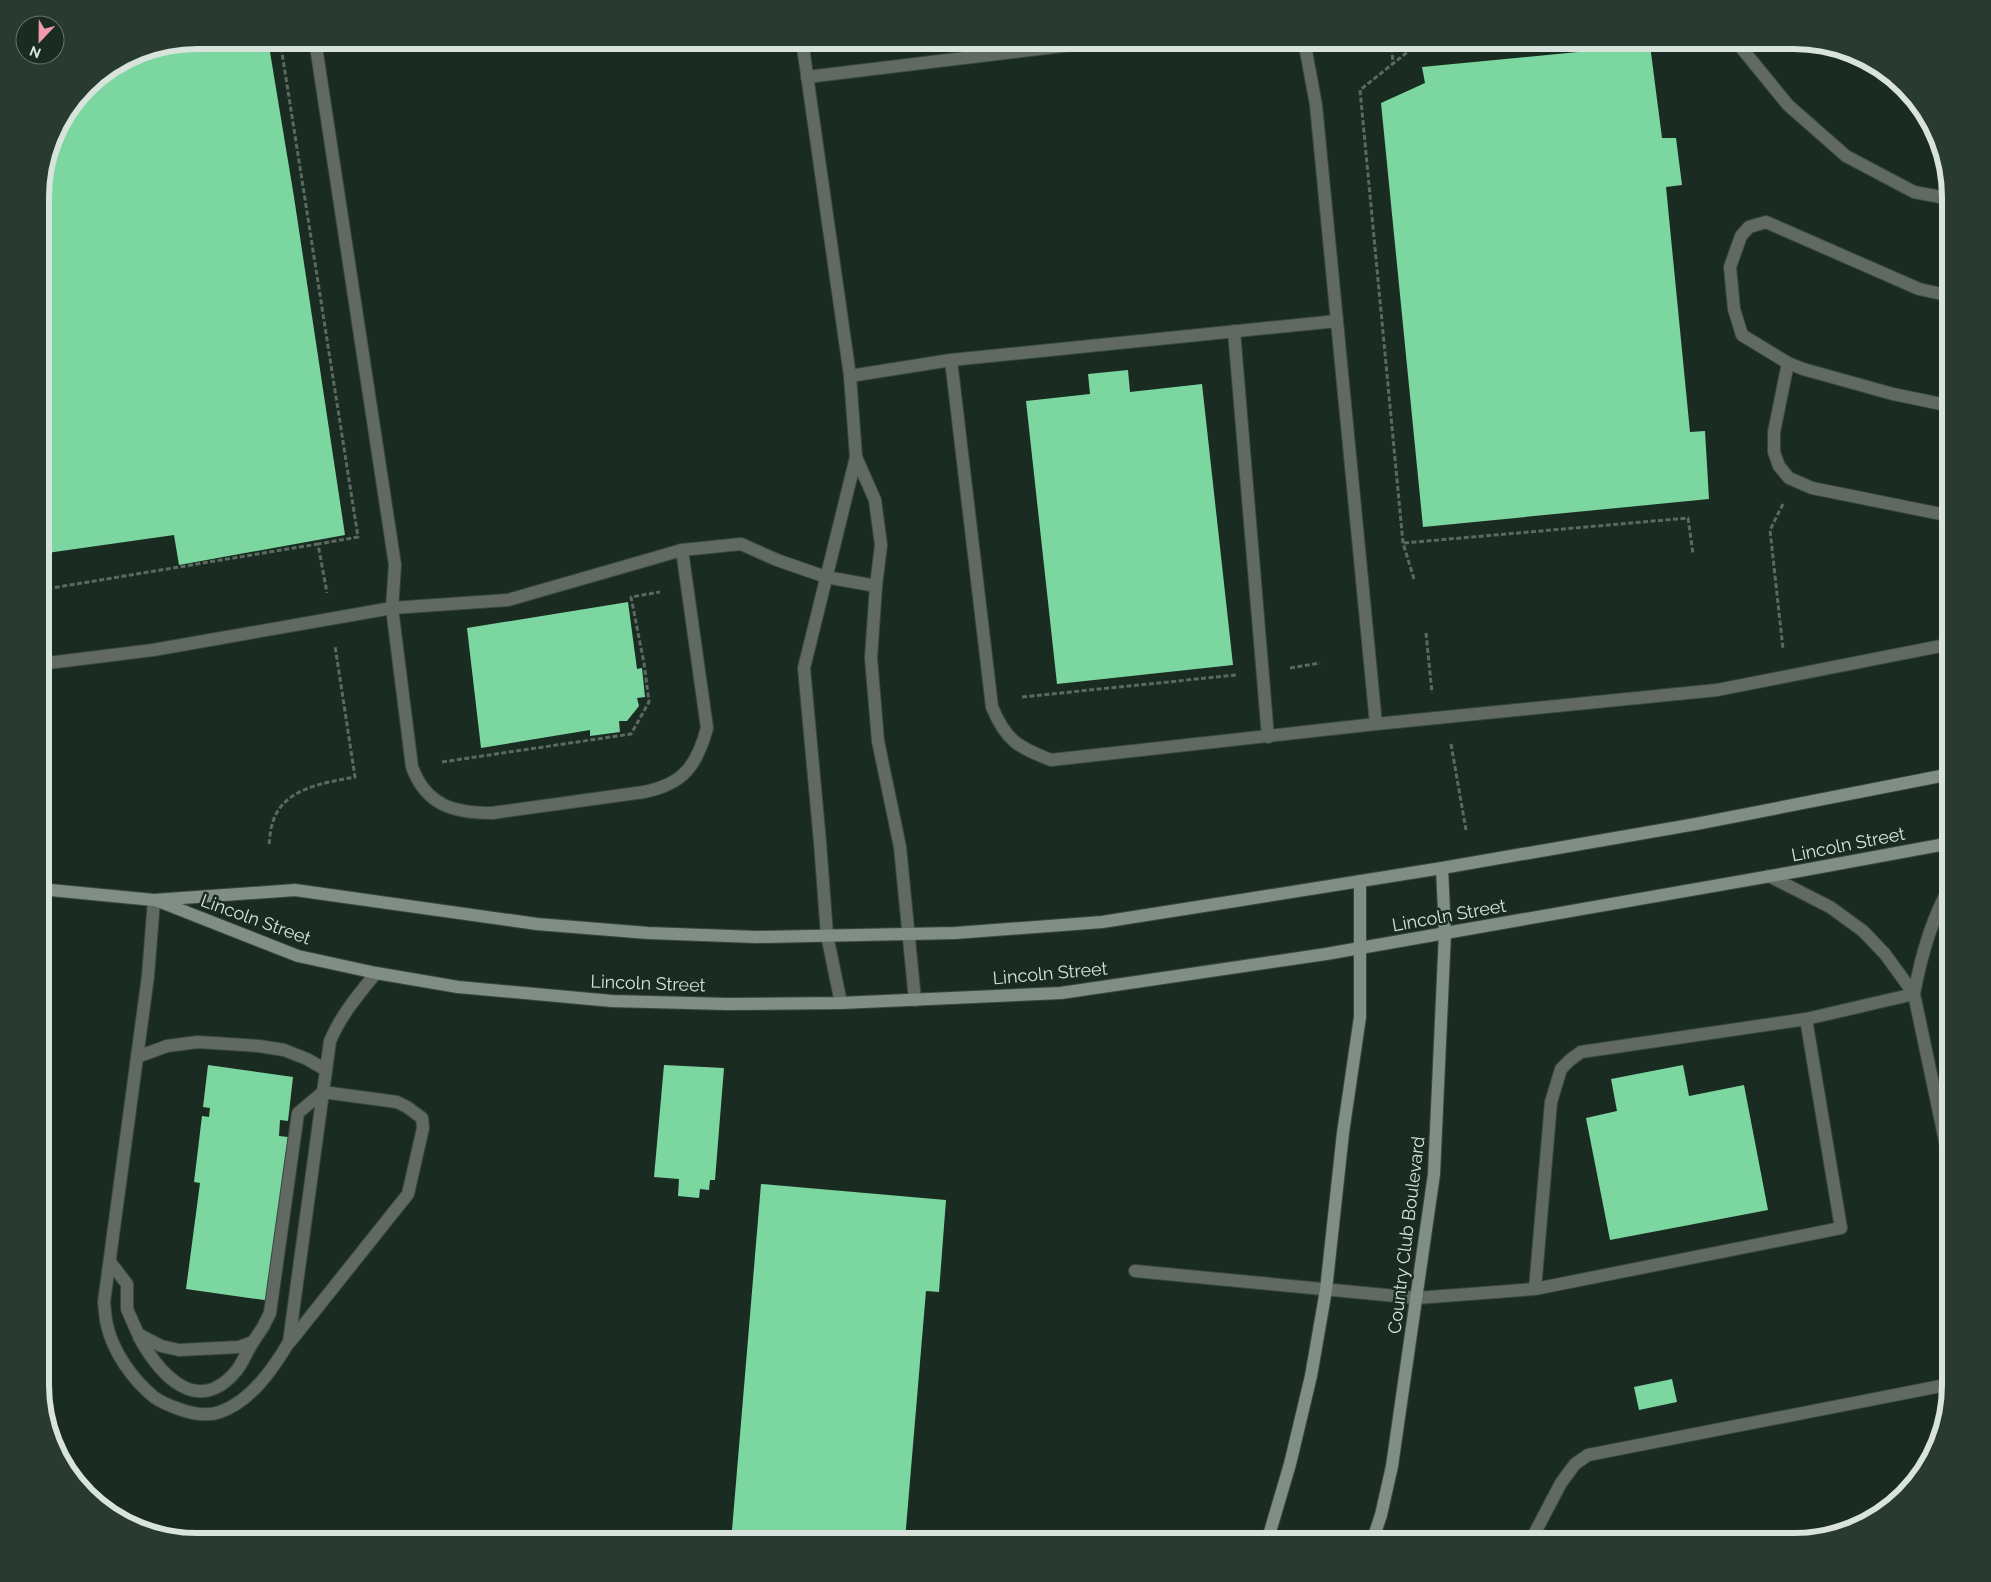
<svg xmlns="http://www.w3.org/2000/svg" width="1991" height="1582" viewBox="0 0 1991 1582" font-family="Raleway,sans-serif">
<style>
.building{fill:#7cd6a0}
.lines{fill:none;stroke-linecap:round;stroke-linejoin:round}
.lane-casing{stroke:#38493f;stroke-width:14}
.secondary-casing{stroke:#38493f;stroke-width:14}
.path{stroke:#5a6a60;stroke-width:3;stroke-dasharray:5 2.5;stroke-linecap:butt}
.lane{stroke:#616963;stroke-width:12}
.secondary{stroke:#808e85;stroke-width:12}
.labels{text-anchor:middle;dominant-baseline:central;stroke-width:5;stroke-linejoin:round;paint-order:stroke}
.street-label{font-size:18px;fill:#d7e3db;stroke:#1a2c21}
.rim{fill:none;stroke:#d7e3db;stroke-width:6}
</style>
<rect width="100%" height="100%" fill="#1a2c21"/>
<g class="building">
<path d="M 197,40 L 268,40 L 294,197 L 345,535 L 179,565 L 174,535 L 40,554 L 40,187 L 56,127 L 93,79 L 137,52 Z"/>
<path d="M 1650,45 L 1662,138 L 1676,138 L 1682,185 L 1666,187 L 1690,432 L 1705,431 L 1709,499 L 1423,527 L 1381,103 L 1425,83 L 1422,67 Z"/>
<path d="M 1128,370 L 1130,392 L 1202,384 L 1233,665 L 1057,684 L 1026,401 L 1090,394 L 1088,374 Z"/>
<path d="M 628,602 L 637,669 L 642,668 L 645,697 L 637,698 L 639,706 L 627,721 L 619,721 L 620,732 L 590,736 L 590,730 L 481,748 L 467,628 Z"/>
<path d="M 208,1065 L 293,1077 L 288,1121 L 280,1120 L 279,1136 L 288,1137 L 280,1195 L 286,1196 L 271,1301 L 186,1289 L 200,1183 L 194,1182 L 202,1116 L 209,1117 L 210,1108 L 203,1107 Z"/>
<path d="M 664,1065 L 724,1068 L 715,1180 L 710,1180 L 709,1190 L 700,1189 L 699,1198 L 678,1196 L 679,1179 L 654,1177 Z"/>
<path d="M 1683,1065 L 1689,1096 L 1744,1085 L 1768,1210 L 1610,1240 L 1586,1118 L 1617,1111 L 1611,1079 Z"/>
<path d="M 761,1184 L 946,1200 L 939,1292 L 926,1291 L 905,1540 L 813,1532 L 812,1542 L 731,1542 Z"/>
<path d="M 1672,1379 L 1677,1402 L 1639,1410 L 1634,1387 Z"/>
</g>
<g class="lines">
<g class="lane-casing">
<g id="lane">
<path d="M 315,40 L 395,565 L 392,608 L 412,767 C 426,805 453,813 492,813 L 644,792 C 684,784 697,765 707,728 L 682,550"/>
<path d="M 802,40 L 850,376 L 856,457 L 804,668 L 820,842 L 827,935 L 841,1003"/>
<path d="M 1735,40 L 1788,105 L 1846,156 L 1914,192 L 1951,199"/>
<path d="M 807,77 L 1113,40"/>
<path d="M 1234,331 L 1268,737"/>
<path d="M 951,360 L 1337,321"/>
<path d="M 1788,363 L 1774,432 L 1774,452 L 1779,466 L 1789,478 L 1812,488 L 1951,516"/>
<path d="M 850,376 L 951,360 L 992,707 C 1006,741 1018,747 1051,760 L 1376,724 L 1316,105 L 1304,40"/>
<path d="M 1951,406 L 1893,394 L 1803,369 L 1788,363 L 1742,335 L 1734,309 L 1730,267 L 1741,236 L 1749,227 L 1766,222 L 1919,289 L 1951,296"/>
<path d="M 856,457 L 875,500 L 881,545 L 876,586 L 871,658 L 878,741 L 900,847 L 915,1000"/>
<path d="M 40,664 L 153,650 L 392,608 L 508,600 L 682,550 L 741,544 L 777,560 L 826,577 L 876,586"/>
<path d="M 1376,724 L 1717,690 L 1951,644"/>
<path d="M 1769,876 L 1830,907 L 1863,931 L 1885,954 L 1914,994 L 1951,1169"/>
<path d="M 154,900 L 148,976 L 104,1302 C 105,1309 105,1317 107,1325 C 113,1352 133,1380 154,1397 C 162,1403 173,1407 182,1410 C 194,1414 208,1416 220,1412 C 251,1401 273,1369 289,1342 L 330,1041 C 341,1015 358,995 376,973"/>
<path d="M 1914,994 C 1921,956 1931,919 1951,885"/>
<path d="M 1806,1019 L 1914,994"/>
<path d="M 137,1057 L 167,1046 L 198,1042 L 259,1046 L 284,1050 L 307,1059 L 326,1070"/>
<path d="M 110,1262 L 127,1284 L 127,1309 L 138,1334 L 161,1346 L 179,1350 L 239,1347 L 253,1342 L 263,1327 L 270,1313 L 298,1113 L 323,1092 L 397,1102 L 407,1107 L 422,1118 L 423,1128 L 408,1194 L 290,1342"/>
<path d="M 1135,1271 L 1417,1298 L 1535,1289 L 1841,1228 L 1806,1019 L 1581,1052 L 1570,1060 L 1561,1069 L 1551,1102 L 1535,1289"/>
<path d="M 139,1337 C 160,1375 198,1418 237,1370 C 243,1362 247,1351 253,1342"/>
<path d="M 1530,1542 L 1561,1483 L 1575,1464 L 1588,1455 L 1951,1384"/>
</g>
</g>
<g class="secondary-casing">
<g id="secondary">
<path d="M 40,889 L 154,900 L 295,890 L 537,924 L 648,933 L 756,937 L 955,933 L 1102,922 L 1229,902 L 1442,868 L 1696,824 L 1951,774"/>
<path d="M 158,901 L 298,956 L 376,973 L 458,987 L 612,1001 L 727,1004 L 841,1003 L 1061,993 L 1326,954 L 1799,871 L 1951,843"/>
<path d="M 1267,1542 L 1290,1464 L 1311,1376 L 1326,1290 L 1343,1133 L 1360,1017 L 1360,881"/>
<path d="M 1372,1542 L 1381,1515 L 1392,1466 L 1434,1174 L 1445,933 L 1442,868"/>
</g>
</g>
<g class="path">
<path d="M 280,40 L 358,537 L 318,544 L 327,593"/>
<path d="M 1391,40 L 1393,63"/>
<path d="M 1783,504 L 1770,530 L 1783,649"/>
<path d="M 1404,543 L 1688,518 L 1693,554"/>
<path d="M 1414,579 L 1403,543 L 1360,90 L 1415,46 L 1470,40"/>
<path d="M 40,590 L 318,544"/>
<path d="M 1426,633 L 1432,693"/>
<path d="M 1290,668 L 1320,663"/>
<path d="M 1022,697 L 1236,675"/>
<path d="M 1451,744 L 1466,830"/>
<path d="M 442,762 L 631,734 L 649,702 L 644,663 L 631,597 L 660,592"/>
<path d="M 269,844 C 270,838 270,831 272,825 C 281,788 324,783 355,777 L 335,646"/>
</g>
<use href="#lane" class="lane"/>
<use href="#secondary" class="secondary"/>
</g>
<g class="labels">
<g class="street-label">
<text transform="translate(1848 844) rotate(-11)">Lincoln Street</text>
<text transform="translate(1449 915) rotate(-10)">Lincoln Street</text>
<text transform="translate(256 919) rotate(20)">Lincoln Street</text>
<text transform="translate(1050 973) rotate(-5)">Lincoln Street</text>
<text transform="translate(648 983) rotate(2)">Lincoln Street</text>
<text transform="translate(1406 1235) rotate(-83)">Country Club Boulevard</text>
</g>
</g>
<path d="M0 0H1991V1582H0ZM197 49H1794A148 148 0 0 1 1942 197V1385A148 148 0 0 1 1794 1533H197A148 148 0 0 1 49 1385V197A148 148 0 0 1 197 49Z" fill="#293b30" fill-rule="evenodd"/>
<path class="rim" d="M197 49H1794A148 148 0 0 1 1942 197V1385A148 148 0 0 1 1794 1533H197A148 148 0 0 1 49 1385V197A148 148 0 0 1 197 49Z"/>
<g transform="translate(40 40) rotate(202)"><circle r="24" fill="#1a2c21" stroke="#66756b"/>
<path d="M0-4L9 19L0 12L-9 19Z" fill="#f29aad"/>
<text y="-8" font-size="14" font-weight="bold" text-anchor="middle" fill="#d7e3db">N</text>
</g>
</svg>
